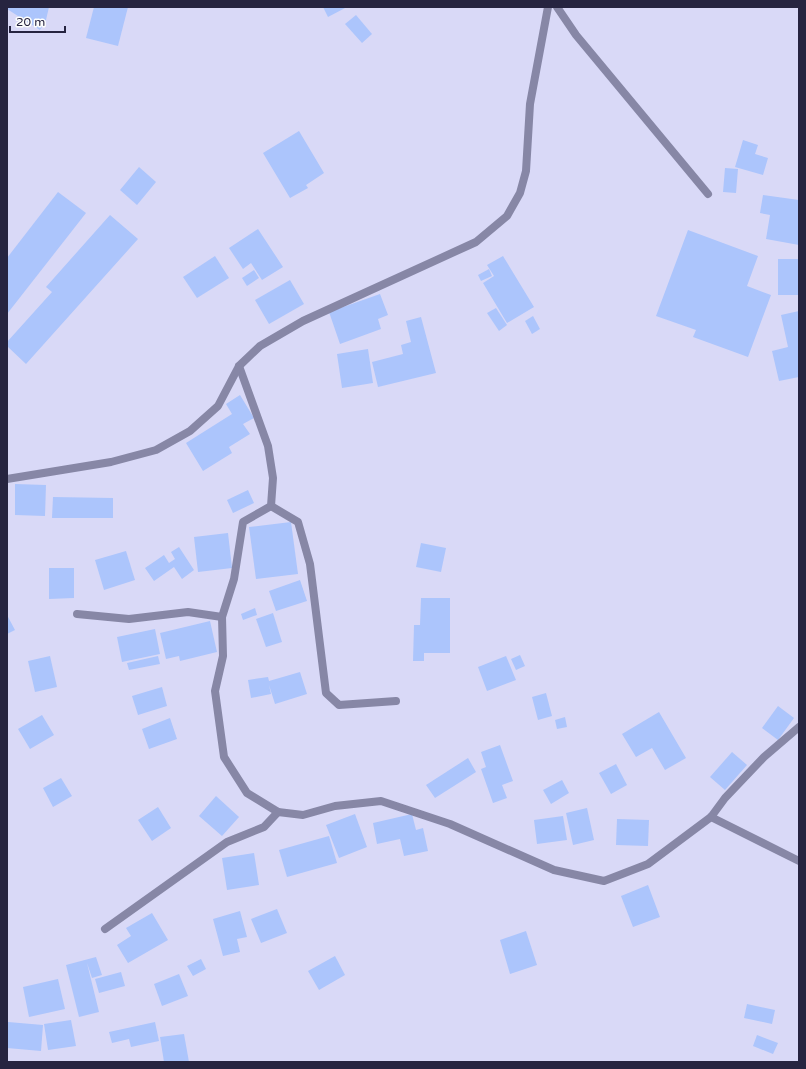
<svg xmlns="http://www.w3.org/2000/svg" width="806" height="1069" viewBox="0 0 806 1069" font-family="'Varela Round',sans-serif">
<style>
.building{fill:#acc5fc}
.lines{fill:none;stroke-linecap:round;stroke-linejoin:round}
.street{stroke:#8787a6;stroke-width:8}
</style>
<rect width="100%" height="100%" fill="#d9d9f7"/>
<g class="building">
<path d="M 7,7 L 49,7 L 46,20 L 40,30 L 7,9 Z"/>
<path d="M 94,7 L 128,7 L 118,46 L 86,38 Z"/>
<path d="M 323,7 L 347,7 L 328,17 Z"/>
<path d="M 356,15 L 372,34 L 362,43 L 345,24 Z"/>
<path d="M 299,131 L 324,173 L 306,185 L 308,188 L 290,198 L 263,153 Z"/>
<path d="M 743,140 L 758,145 L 755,154 L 768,158 L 763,175 L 735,167 Z"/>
<path d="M 139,167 L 156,182 L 137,205 L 120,190 Z"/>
<path d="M 725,168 L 738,169 L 736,193 L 723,192 Z"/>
<path d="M 58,192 L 86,213 L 7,314 L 7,258 Z"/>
<path d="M 763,195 L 799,200 L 799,245 L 766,239 L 770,215 L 760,213 Z"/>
<path d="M 110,215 L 138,239 L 26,364 L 7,346 L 7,342 L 52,292 L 46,287 Z"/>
<path d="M 258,229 L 283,267 L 262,280 L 251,263 L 243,269 L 229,248 Z"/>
<path d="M 688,230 L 758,256 L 747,286 L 771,295 L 748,357 L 693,337 L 696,330 L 656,316 Z"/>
<path d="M 215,256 L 229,278 L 197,298 L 183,277 Z"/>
<path d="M 503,256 L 534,307 L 507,323 L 483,283 L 494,276 L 487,265 Z"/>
<rect x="778" y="259" width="21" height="36"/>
<path d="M 489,269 L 492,276 L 481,281 L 478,275 Z"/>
<path d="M 254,270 L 259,278 L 247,286 L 242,278 Z"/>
<path d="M 290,280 L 304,304 L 269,324 L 255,300 Z"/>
<path d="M 380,294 L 388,315 L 378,319 L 381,329 L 340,344 L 329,312 Z"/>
<path d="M 496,308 L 507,325 L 499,331 L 487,313 Z"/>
<path d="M 799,311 L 799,377 L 779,381 L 772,351 L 788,347 L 781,315 Z"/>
<path d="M 533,316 L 540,329 L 532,334 L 525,321 Z"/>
<path d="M 421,317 L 436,373 L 378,387 L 372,362 L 403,354 L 401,345 L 411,342 L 406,321 Z"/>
<path d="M 368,349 L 373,383 L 342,388 L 337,354 Z"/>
<path d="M 240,395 L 254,418 L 243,424 L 250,434 L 229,447 L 232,453 L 203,471 L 186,443 L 232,414 L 226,404 Z"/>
<path d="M 15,484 L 46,485 L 45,516 L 15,515 Z"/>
<path d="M 248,490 L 254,503 L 233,513 L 227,500 Z"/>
<path d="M 53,497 L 113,498 L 113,518 L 52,518 Z"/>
<path d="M 291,522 L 298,574 L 256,579 L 249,527 Z"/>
<path d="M 228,533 L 232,568 L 198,572 L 194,537 Z"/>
<path d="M 421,543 L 446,548 L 441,572 L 416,567 Z"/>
<path d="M 179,547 L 194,570 L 182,579 L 174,567 L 154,581 L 145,568 L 164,555 L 169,563 L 175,559 L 171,552 Z"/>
<path d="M 126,551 L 135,580 L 104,590 L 95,560 Z"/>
<path d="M 49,568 L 74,568 L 74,598 L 49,599 Z"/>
<path d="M 300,580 L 307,601 L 276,611 L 269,591 Z"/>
<path d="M 421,598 L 450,598 L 450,653 L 424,653 L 424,661 L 413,661 L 414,625 L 420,625 Z"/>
<path d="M 255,608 L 257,615 L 243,620 L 241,614 Z"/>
<path d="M 273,613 L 282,642 L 266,647 L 256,619 Z"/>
<path d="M 7,615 L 15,630 L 7,634 Z"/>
<path d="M 210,621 L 217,652 L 180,661 L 179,656 L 166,659 L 160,633 Z"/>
<path d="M 155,629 L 160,654 L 122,662 L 117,637 Z"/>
<path d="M 520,655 L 525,666 L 516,670 L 511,659 Z"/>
<path d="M 50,656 L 57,687 L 35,692 L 28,661 Z"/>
<path d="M 158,656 L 160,664 L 129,670 L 127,663 Z"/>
<path d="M 506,656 L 516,680 L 487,691 L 478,667 Z"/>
<path d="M 300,672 L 307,694 L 275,704 L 269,685 L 271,694 L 251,698 L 248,680 L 268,677 L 269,681 Z"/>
<path d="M 162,687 L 167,706 L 138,715 L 132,696 Z"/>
<path d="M 546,693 L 552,716 L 538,720 L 532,697 Z"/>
<path d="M 778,706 L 794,718 L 778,740 L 762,728 Z"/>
<path d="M 659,712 L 686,758 L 665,770 L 652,748 L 636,757 L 622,734 Z"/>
<path d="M 42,715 L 54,735 L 30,749 L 18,729 Z"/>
<path d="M 565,717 L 567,727 L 557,729 L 555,720 Z"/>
<path d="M 170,718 L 177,739 L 149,749 L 142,729 Z"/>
<path d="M 500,745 L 513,781 L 502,785 L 507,798 L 493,803 L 481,769 L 486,767 L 481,752 Z"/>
<path d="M 732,752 L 747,765 L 725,790 L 710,777 Z"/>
<path d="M 468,758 L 476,772 L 435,798 L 426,785 Z"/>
<path d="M 616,764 L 627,785 L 611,794 L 599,773 Z"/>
<path d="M 61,778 L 72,796 L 53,807 L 43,788 Z"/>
<path d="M 562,780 L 569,793 L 551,804 L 543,790 Z"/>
<path d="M 216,796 L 239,817 L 222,836 L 199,816 Z"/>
<path d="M 158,807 L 171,828 L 152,841 L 138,820 Z"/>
<path d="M 587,808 L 594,840 L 573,845 L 566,813 Z"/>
<path d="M 355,814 L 367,847 L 339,858 L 326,825 Z"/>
<path d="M 412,814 L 416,830 L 423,828 L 428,851 L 404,856 L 400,839 L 377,844 L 373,823 Z"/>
<path d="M 563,816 L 567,840 L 537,844 L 534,820 Z"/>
<path d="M 617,819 L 649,820 L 648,846 L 616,845 Z"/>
<path d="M 329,836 L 337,863 L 287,877 L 279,850 Z"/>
<path d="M 254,853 L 259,885 L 227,890 L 222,858 Z"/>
<path d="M 648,885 L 660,917 L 633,927 L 621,896 Z"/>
<path d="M 277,909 L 287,933 L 261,943 L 251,919 Z"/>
<path d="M 240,911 L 247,937 L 237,939 L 240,952 L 223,956 L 213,919 Z"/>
<path d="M 152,913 L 168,940 L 128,963 L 117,945 L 131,936 L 126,928 Z"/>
<path d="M 526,931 L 537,965 L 510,974 L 500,940 Z"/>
<path d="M 335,956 L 345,975 L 319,990 L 308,971 Z"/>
<path d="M 96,957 L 102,975 L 92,978 L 87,963 L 99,1012 L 79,1017 L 66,965 Z"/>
<path d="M 201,959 L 206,969 L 193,976 L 187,966 Z"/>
<path d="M 121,972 L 125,986 L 99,993 L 95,979 Z"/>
<path d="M 179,974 L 188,996 L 162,1006 L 154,984 Z"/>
<path d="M 58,979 L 65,1009 L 29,1017 L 23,987 Z"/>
<path d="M 747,1004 L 775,1010 L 772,1024 L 744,1018 Z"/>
<path d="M 71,1020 L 76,1046 L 48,1050 L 44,1024 Z"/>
<path d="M 8,1022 L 43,1025 L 41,1051 L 7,1048 Z"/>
<path d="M 155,1022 L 159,1041 L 131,1047 L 129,1039 L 112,1043 L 109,1032 Z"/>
<path d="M 184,1034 L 189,1062 L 164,1062 L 160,1037 Z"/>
<path d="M 757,1035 L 778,1043 L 773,1054 L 753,1046 Z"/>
</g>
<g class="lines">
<g class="street">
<path d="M 557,7 L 576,35 L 708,194"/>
<path d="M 239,366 L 268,446 L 273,478 L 271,506 L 243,522 L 234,579 L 222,617 L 223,656 L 215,691 L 224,757 L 247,793 L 278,812 L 303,815 L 335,806 L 381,801 L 450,824 L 554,870 L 604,881 L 648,864 L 711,817 L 725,798 L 764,757 L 799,727"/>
<path d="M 7,479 L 111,462 L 156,450 L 190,431 L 218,406 L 239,366 L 260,346 L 303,321 L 476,242 L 507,216 L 520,193 L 526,171 L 530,104 L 548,7"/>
<path d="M 271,506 L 298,522 L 310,564 L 326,693 L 339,705 L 396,701"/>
<path d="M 77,614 L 129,619 L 188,612 L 222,617"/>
<path d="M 711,817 L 799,861"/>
<path d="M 105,929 L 227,842 L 264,827 L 278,812"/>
</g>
</g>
<rect width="806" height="1069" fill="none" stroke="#262440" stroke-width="16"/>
<path d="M10 26v6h55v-6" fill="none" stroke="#262440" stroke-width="2"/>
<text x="16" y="26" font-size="12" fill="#262440" stroke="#fdfefd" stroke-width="3" paint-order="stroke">20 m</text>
</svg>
